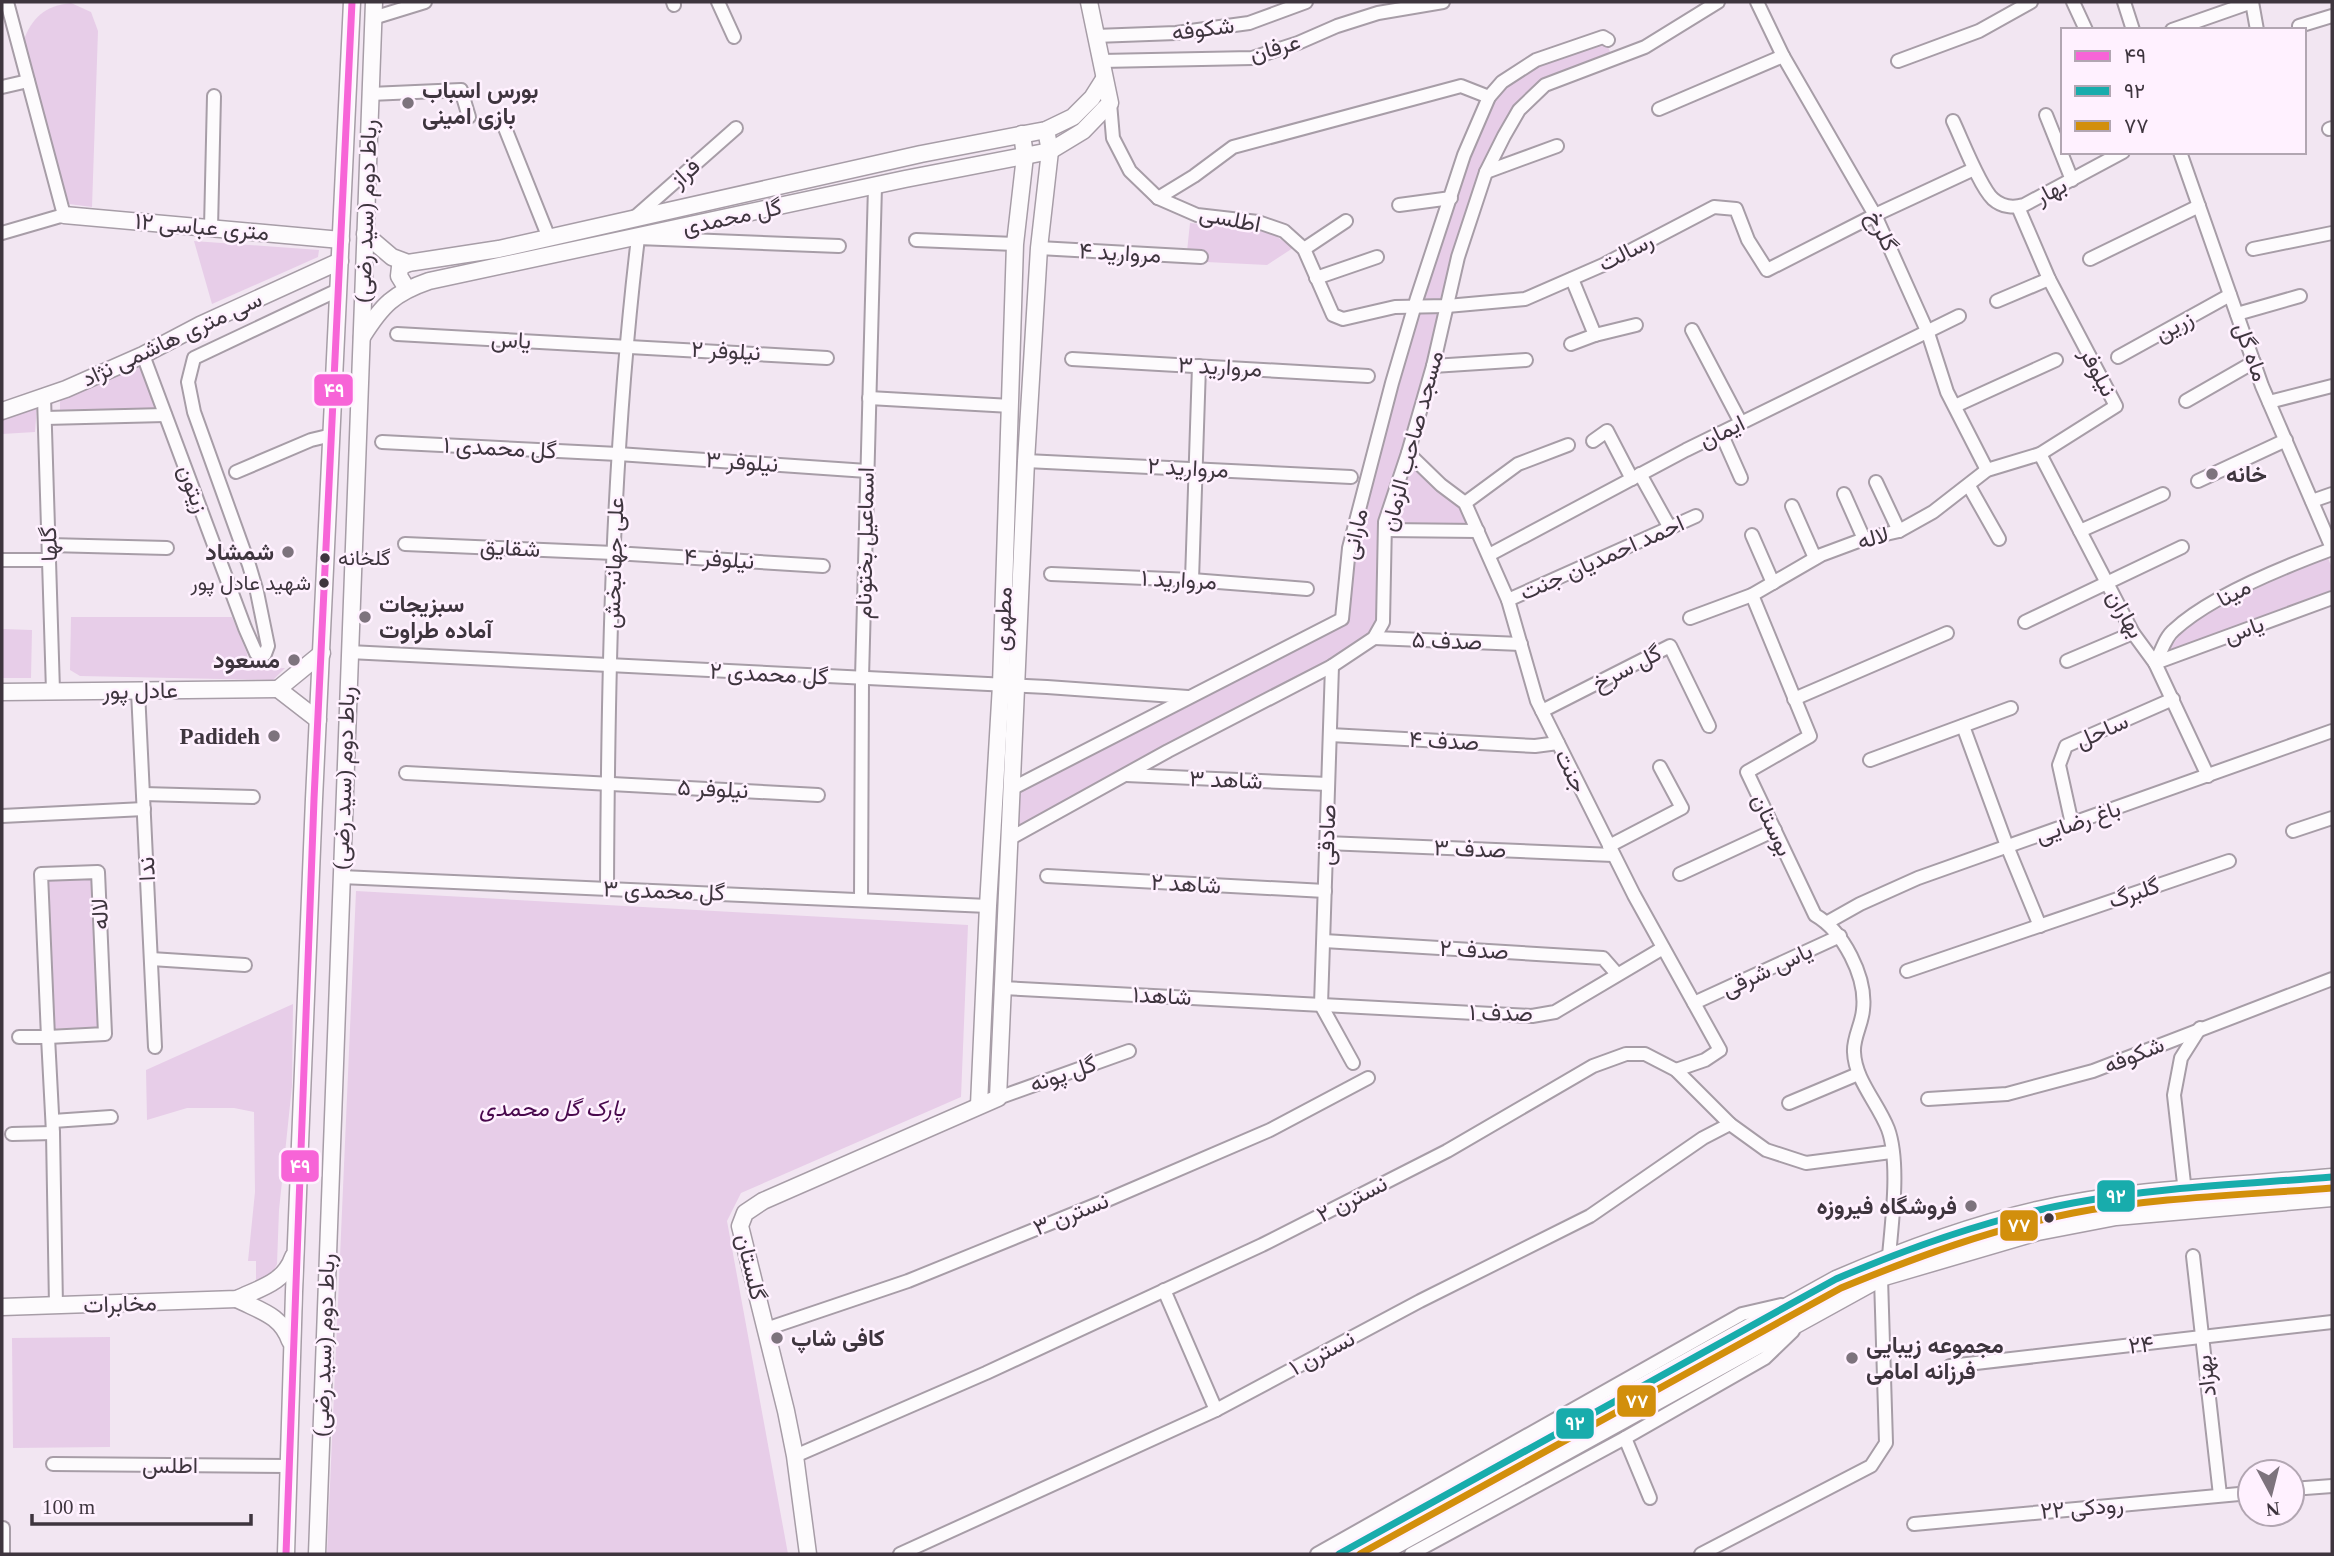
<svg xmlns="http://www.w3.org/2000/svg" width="2334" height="1556" viewBox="0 0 2334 1556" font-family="'Times New Roman',Vazirmatn,serif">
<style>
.green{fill:#e7cde8}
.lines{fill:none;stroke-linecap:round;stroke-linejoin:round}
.street-casing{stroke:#a79da7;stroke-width:16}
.secondary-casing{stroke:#a79da7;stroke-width:19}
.street{stroke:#fdfbfd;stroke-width:12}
.secondary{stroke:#fdfbfd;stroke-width:16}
.bus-1-casing{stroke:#fff1ff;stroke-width:12}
.bus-2-casing{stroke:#fff1ff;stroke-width:12}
.bus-3-casing{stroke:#fff1ff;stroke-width:12}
.bus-1{stroke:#f764d7;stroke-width:7}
.bus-2{stroke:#18acac;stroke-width:7}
.bus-3{stroke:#d28f0c;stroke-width:7}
.poi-dot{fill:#7d737d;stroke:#fff1ff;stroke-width:2.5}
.bus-dot{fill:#3e353e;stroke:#fff1ff;stroke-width:2.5}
.labels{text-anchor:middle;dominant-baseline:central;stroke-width:5;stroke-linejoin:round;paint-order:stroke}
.bus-label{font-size:21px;fill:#3e353e;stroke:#fff1ff;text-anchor:start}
.street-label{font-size:23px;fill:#3e353e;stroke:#fff1ff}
.poi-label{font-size:23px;font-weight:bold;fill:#3e353e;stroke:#fff1ff;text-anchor:start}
.park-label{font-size:23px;font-style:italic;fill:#49094d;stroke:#fff1ff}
.line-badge{stroke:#fff1ff;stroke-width:2.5}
.badge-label{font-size:19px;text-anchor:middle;font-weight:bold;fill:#fff}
</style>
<rect width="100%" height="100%" fill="#f2e6f2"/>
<g class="green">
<path d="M 71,3 L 91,12 L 98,31 L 92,207 L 69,204 L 23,42 C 32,17 45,6 71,3 Z"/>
<path d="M 1598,41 L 1606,43 L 1613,58 L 1542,84 L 1485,169 L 1445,304 L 1419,302 L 1452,201 L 1491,97 L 1522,71 Z"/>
<path d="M 1190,223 L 1251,229 L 1273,234 L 1293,248 L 1267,265 L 1186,261 Z"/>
<path d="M 194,241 L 319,250 L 318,257 L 212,304 Z"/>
<path d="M 1419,309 L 1443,309 L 1384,516 L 1379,620 L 1370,636 L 1331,661 L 1015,831 L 1015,790 L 1338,625 L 1352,550 Z"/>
<path d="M 139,361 L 157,411 L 60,410 L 60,396 Z"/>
<path d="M 37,405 L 35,432 L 2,434 L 2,419 Z"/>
<path d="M 1409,458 L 1461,505 L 1473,528 L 1388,526 Z"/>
<path d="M 2328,558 L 2332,568 L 2332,590 L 2168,651 L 2183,630 L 2200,618 L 2296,568 Z"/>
<path d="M 71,617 L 232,617 L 247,653 L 249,670 L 285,668 L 273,680 L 80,676 L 70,670 Z"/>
<path d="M 2,629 L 32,630 L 31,678 L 2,678 Z"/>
<path d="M 93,878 L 99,1027 L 54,1029 L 48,880 Z"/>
<path d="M 356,891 L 968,925 L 961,1097 L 741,1193 L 727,1221 L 788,1554 L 327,1554 Z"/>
<path d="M 293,1004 L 292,1086 L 279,1210 L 277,1264 L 271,1276 L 256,1280 L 256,1261 L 248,1261 L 255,1192 L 254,1112 L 234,1108 L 187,1108 L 147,1120 L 146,1070 Z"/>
<path d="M 110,1337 L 110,1447 L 13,1448 L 12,1338 Z"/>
</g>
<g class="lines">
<g class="street-casing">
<g id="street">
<path d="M 673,2 L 674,5"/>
<path d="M 718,2 L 734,37"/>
<path d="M 1757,2 L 1783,56 L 1875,215 L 1928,333 L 1947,392 L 1987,470"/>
<path d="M 2073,2 L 2086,30"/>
<path d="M 2124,2 L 2133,30"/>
<path d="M 2252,2 L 2257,30"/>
<path d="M 373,18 L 425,2"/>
<path d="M 2299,26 L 2332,16"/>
<path d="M 2172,30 L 2252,2"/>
<path d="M 1095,36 L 1176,33 L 1249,23 L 1306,2"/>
<path d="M 1101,61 L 1252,58 L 1298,43 L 1337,26 L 1378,13 L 1443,2"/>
<path d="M 1898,61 L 1979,31 L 2031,2"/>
<path d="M 2,87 L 28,81"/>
<path d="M 370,94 L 461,90 L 469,117"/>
<path d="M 1110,103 L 1113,138 L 1130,171 L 1158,198 L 1197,215 L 1258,222 L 1284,231 L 1304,249 L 1333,315 L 1343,319 L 1395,307 L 1447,306 L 1525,299 L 1603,265 L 1714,207 L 1736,209 L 1748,240 L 1767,270 L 1875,215 L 1974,169"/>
<path d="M 1659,109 L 1783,56"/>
<path d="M 2046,115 L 2072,180"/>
<path d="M 1953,121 C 1962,140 1980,187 1993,199 C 2002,207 2014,208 2024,205 L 2123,152"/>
<path d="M 503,123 L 549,238"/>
<path d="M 2329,129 L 2332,128"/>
<path d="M 2180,152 L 2262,386 L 2332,548"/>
<path d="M 1486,172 L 1557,146"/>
<path d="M 1158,198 L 1194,176 L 1233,147 L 1461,86 L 1489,97"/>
<path d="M 1399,205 L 1451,198"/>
<path d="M 634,218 L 736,128"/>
<path d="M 211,228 L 214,96"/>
<path d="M 2,233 L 64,215 L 7,2"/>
<path d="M 916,240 L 1015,244"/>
<path d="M 1039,248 L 1201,257"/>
<path d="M 1304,249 L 1346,221"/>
<path d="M 2253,249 L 2332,233"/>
<path d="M 2090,259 L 2199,206"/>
<path d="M 1316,278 L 1377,257"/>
<path d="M 1572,279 L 1595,335"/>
<path d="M 1997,301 L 2049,279"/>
<path d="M 2237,314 L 2300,296"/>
<path d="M 1692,330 L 1741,423"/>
<path d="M 397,334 L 827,358"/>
<path d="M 1571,344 L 1595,335 L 1636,325"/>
<path d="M 143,355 L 245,628 L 256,653 L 265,654 L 268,646 L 257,592 L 249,565 L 194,412 L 188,382 L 194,358 L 338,290"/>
<path d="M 2118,357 L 2230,295"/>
<path d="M 1072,359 L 1368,376"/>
<path d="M 1433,366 L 1526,360"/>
<path d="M 44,397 L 53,691"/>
<path d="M 869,398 L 1011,406"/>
<path d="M 2186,401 L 2254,362"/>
<path d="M 2269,402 L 2332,386"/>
<path d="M 1955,406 L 2056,360"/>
<path d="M 45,418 L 165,415"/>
<path d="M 1721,433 L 1741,478"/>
<path d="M 1593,441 L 1607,431 L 1632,479"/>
<path d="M 382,442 L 618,454 L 867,471"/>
<path d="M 1408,453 L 1441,485 L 1465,503 L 1508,600 L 1537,701 L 1634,895 L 1720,1050 L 1705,1060 L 1676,1070"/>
<path d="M 2040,454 L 2133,633 L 2155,663 L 2208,776"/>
<path d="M 1026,461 L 1351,477"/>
<path d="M 236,472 L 311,440 L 332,435"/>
<path d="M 1640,474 L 1670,528"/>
<path d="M 2198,481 L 2286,440"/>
<path d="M 1876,482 L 1899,531"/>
<path d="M 1969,486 L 1999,539"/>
<path d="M 1844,494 L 1864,539"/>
<path d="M 2312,501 L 2332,494"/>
<path d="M 1465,503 L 1518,464 L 1568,445"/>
<path d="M 1792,506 L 1815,558"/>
<path d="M 1385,530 L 1478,531"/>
<path d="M 2080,531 L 2163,494"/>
<path d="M 1752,535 L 1773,583"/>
<path d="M 405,544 L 614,553 L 823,566"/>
<path d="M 49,545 L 167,548"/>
<path d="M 1489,555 L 1686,450 L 1959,316"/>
<path d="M 2,560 L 49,560"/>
<path d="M 1051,574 L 1192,580 L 1307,589"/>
<path d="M 1192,580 L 1199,366"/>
<path d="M 1752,595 L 1810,736 L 1747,772 L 1815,915 C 1843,931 1867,977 1863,1010 C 1862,1024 1853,1038 1854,1052 C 1855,1080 1878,1103 1888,1129 C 1900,1162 1892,1221 1889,1256"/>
<path d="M 1508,600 L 1696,516"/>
<path d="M 1690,618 L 1752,595 L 1821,555 L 1864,539 L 1899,531 L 1933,512 L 1987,470 L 2040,454 L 2116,406 L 2049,279 L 2018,207"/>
<path d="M 2025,622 L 2182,547"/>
<path d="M 1374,638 L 1521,644"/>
<path d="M 349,652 L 1047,687 L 1188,697"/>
<path d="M 2067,661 L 2133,633"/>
<path d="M 2155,663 C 2161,653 2165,637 2174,630 C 2210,596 2286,566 2332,549"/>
<path d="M 2155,663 L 2332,598"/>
<path d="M 138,691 L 155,1047"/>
<path d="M 1794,699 L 1947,633"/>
<path d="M 1542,711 L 1670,646 L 1709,726"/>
<path d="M 1963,726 L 2007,846 L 2040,926"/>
<path d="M 1330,735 L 1535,746 L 1558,743"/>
<path d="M 1870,760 L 2011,708"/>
<path d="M 406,773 L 818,795"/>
<path d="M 1126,775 L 1328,784"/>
<path d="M 1011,789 L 1342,619 L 1349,548 L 1392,383 L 1417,298 L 1464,155 L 1489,97 L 1502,82 L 1536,60 L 1603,37 L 1608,40"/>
<path d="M 143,794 L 253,797"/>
<path d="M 2,816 L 144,809"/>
<path d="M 2072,824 L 2059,765 L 2066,746 L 2173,699"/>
<path d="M 2293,831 L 2332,818"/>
<path d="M 1009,839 L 1168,751 L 1332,666 L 1374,638 L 1383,622 L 1385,522 L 1408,453 L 1433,366 L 1458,257 L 1486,172 L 1504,136 L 1519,110 L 1545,85 L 1645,47 L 1718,2"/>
<path d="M 1326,843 L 1613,855"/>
<path d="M 1609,846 L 1682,808 L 1660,767"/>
<path d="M 98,872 L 105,1034 L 48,1037 L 41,874 Z"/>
<path d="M 1680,874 L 1775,830"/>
<path d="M 1047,876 L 1325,891"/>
<path d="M 341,877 L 988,906"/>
<path d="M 607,889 C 608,672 612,453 638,238 L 839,246"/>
<path d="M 861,900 L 862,678 L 875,186"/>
<path d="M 1828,922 L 1860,904 L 1918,878 L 2332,731"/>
<path d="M 1324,941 L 1603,958 L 1617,974"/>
<path d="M 151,959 L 245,965"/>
<path d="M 1907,971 L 2229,861"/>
<path d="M 1002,988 L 1532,1016 L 1555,1012 L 1663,948"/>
<path d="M 1694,1003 L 1840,936"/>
<path d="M 1321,1005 L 1332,666"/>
<path d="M 1321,1005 L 1353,1063"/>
<path d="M 19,1037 L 48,1037 L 53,1133 L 56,1306"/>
<path d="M 998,1098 L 1129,1051"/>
<path d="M 1928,1099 L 2007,1094 L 2093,1071 L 2332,979"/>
<path d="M 1789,1103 L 1858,1074"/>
<path d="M 53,1121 L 111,1117"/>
<path d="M 12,1134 L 53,1133"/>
<path d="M 2187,1210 L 2174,1095 L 2181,1058 L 2200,1028"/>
<path d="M 2193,1256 L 2220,1495"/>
<path d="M 1164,1290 L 1216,1410"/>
<path d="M 766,1329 L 908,1281 L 1105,1201 L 1270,1130 L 1368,1078"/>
<path d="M 1950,1366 L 2332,1322"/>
<path d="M 1625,1438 L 1650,1498"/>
<path d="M 795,1456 L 986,1373 L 1262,1245 L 1447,1151 L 1593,1066 L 1626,1054 L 1645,1054 L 1676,1070 L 1730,1124 L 1766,1150 L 1806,1163 L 1891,1152"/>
<path d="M 53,1464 L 287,1466"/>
<path d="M 2292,1489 L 2332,1486"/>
<path d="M 1914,1524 L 2250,1493"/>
<path d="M 3,1528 L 3,1554"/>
<path d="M 900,1554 L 1216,1410 L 1420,1301 L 1590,1216 L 1703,1138 L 1730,1124"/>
<path d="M 1317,1554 L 1742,1314 L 1781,1305"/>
<path d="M 1411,1554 L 1625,1438 L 1765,1358 L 1793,1331"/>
<path d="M 1701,1554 L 1871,1466 L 1886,1443 L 1881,1278"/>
</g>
</g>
<g class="secondary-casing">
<g id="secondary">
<path d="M 64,215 L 341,240"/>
<path d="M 365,234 L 392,257 L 408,263 L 499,249 L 921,154 L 1046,130 L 1073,117 L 1092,98 L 1104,79"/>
<path d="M 407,289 L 399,276 L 400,267 L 408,263"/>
<path d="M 362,337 C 382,305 394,293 429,281 L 905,179 L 1050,151 L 1083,131 L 1110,103 L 1089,2"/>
<path d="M 2,411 L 66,389 L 143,355 L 200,325 L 340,261"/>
<path d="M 278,689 L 322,653"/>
<path d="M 278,689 L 318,720"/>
<path d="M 2,692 L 278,689"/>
<path d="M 979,1105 L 988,906 L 1001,685 L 1015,244 L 1025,156 L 1022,134"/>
<path d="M 237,1299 C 260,1311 281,1315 290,1341"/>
<path d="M 2,1307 L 237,1299 C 260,1288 284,1283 293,1257"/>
<path d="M 286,1554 L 294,1292 L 314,799 L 352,2"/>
<path d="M 317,1554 L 374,2"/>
<path d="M 808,1554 L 795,1456 L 786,1411 L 740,1226 L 745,1213 L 763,1201 L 998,1098 L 1026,461 L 1039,248 L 1050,151 L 1046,130"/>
<path d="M 1339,1554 L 1836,1279 C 1901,1251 1967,1226 2037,1210 C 2133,1188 2234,1186 2332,1177"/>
<path d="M 1380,1554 L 1881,1278 L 2038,1232 L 2116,1217 L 2332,1198"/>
</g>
</g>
<use href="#street" class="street"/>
<use href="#secondary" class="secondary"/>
<g class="bus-1-casing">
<path id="bus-1" d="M 286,1554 L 314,799 L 352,2"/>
</g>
<g class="bus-2-casing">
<path id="bus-2" d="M 1339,1554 L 1836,1279 C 1913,1246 1991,1218 2073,1203 C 2158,1187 2246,1184 2332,1177"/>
</g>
<g class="bus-3-casing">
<path id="bus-3" d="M 1360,1554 L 1841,1288 C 1916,1257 1992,1229 2073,1213 C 2158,1197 2246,1195 2332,1188"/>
</g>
<use href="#bus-1" class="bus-1"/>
<use href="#bus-2" class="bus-2"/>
<use href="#bus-3" class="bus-3"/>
</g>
<g class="poi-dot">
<circle cx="408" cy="103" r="7"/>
<circle cx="2212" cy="474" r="7"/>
<circle cx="288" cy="552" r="7"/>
<circle cx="365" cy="617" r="7"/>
<circle cx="294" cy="660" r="7"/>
<circle cx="274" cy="736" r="7"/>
<circle cx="1971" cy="1206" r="7"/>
<circle cx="777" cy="1338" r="7"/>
<circle cx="1852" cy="1358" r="7"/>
</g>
<g class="bus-dot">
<circle cx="325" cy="558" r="6"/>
<circle cx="324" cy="583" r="6"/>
<circle cx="2049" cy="1218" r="6"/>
</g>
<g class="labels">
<g class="bus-label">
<text x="338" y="558">گلخانه</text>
<text x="311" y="583" text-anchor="end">شهید عادل پور</text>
</g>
<g class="street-label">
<text transform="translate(1203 29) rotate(-7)">شکوفه</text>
<text transform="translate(1275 48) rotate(-16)">عرفان</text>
<text transform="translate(685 173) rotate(-42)">فراز</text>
<text transform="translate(2051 191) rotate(-28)">بهار</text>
<text transform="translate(366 211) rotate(-88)">رباط دوم (سید رضی)</text>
<text transform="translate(732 217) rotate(-12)">گل محمدی</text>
<text transform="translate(1230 219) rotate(11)">اطلسی</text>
<text transform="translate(202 227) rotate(5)">۱۲ متری عباسی</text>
<text transform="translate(1882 231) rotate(64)">گلرخ</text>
<text transform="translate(1626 252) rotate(-27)">رسالت</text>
<text transform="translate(1120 253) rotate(3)">مروارید ۴</text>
<text transform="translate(2174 326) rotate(-29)">زرین</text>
<text transform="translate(172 339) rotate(-25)">سی متری هاشمی نژاد</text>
<text transform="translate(511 340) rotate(3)">یاس</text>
<text transform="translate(726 351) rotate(3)">نیلوفر ۲</text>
<text transform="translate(2251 352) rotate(70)">ماه گل</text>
<text transform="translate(1220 367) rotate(3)">مروارید ۳</text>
<text transform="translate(2098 372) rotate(62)">نیلوفر</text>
<text transform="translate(1722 432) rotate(-26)">ایمان</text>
<text transform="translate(1412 441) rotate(-75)">مسجد صاحب الزمان</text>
<text transform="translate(500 448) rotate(3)">گل محمدی ۱</text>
<text transform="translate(742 462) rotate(4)">نیلوفر ۳</text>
<text transform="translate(1188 468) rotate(3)">مروارید ۲</text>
<text transform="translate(193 489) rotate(70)">زیتون</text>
<text transform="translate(1355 534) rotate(-78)">مارانی</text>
<text transform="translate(1873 538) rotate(-15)">لاله</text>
<text transform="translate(865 543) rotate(-89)">اسماعیل بختونام</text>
<text transform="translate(49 544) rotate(-92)">گلها</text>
<text transform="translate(510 548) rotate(3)">شقایق</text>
<text transform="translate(1602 558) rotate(-24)">احمد احمدیان جنت</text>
<text transform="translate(719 559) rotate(4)">نیلوفر ۴</text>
<text transform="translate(614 563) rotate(-88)">علی جهانبخش</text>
<text transform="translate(1179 580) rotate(3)">مروارید ۱</text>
<text transform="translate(2234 593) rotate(-28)">مینا</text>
<text transform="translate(2125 614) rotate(60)">بهاران</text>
<text transform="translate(1003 619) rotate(-88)">مطهری</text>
<text transform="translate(2244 630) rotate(-20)">یاس</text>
<text transform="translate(1447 641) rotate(2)">صدف ۵</text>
<text transform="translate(1627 668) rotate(-27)">گل سرخ</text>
<text transform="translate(769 674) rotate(3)">گل محمدی ۲</text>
<text transform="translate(140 691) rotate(-1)">عادل پور</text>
<text transform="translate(2102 731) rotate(-24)">ساحل</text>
<text transform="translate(1444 741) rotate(3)">صدف ۴</text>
<text transform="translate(1571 771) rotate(64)">جنت</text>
<text transform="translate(344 778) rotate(-88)">رباط دوم (سید رضی)</text>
<text transform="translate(1226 780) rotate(2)">شاهد ۳</text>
<text transform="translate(713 789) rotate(3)">نیلوفر ۵</text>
<text transform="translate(2078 822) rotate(-19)">باغ رضایی</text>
<text transform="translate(1772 825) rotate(65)">بوستان</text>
<text transform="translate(1327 835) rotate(-88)">صادقی</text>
<text transform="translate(1470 849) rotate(2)">صدف ۳</text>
<text transform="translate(147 869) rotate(-93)">ندا</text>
<text transform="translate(1186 884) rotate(3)">شاهد ۲</text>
<text transform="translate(664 891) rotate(2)">گل محمدی ۳</text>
<text transform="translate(2134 893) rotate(-19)">گلبرگ</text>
<text transform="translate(100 914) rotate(-92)">لاله</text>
<text transform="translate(1474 950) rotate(3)">صدف ۲</text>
<text transform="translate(1767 970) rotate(-25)">یاس شرقی</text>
<text transform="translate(1162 996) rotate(3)">شاهد۱</text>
<text transform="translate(1501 1013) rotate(1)">صدف ۱</text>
<text transform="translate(2134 1055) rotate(-22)">شکوفه</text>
<text transform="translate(1063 1074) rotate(-19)">گل پونه</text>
<text transform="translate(1352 1199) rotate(-27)">نسترن ۲</text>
<text transform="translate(1071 1214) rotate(-22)">نسترن ۳</text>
<text transform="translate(751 1267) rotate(77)">گلستان</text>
<text transform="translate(120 1304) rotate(-2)">مخابرات</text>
<text transform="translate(324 1345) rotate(-88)">رباط دوم (سید رضی)</text>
<text transform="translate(2141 1345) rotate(-6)">۲۴</text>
<text transform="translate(1322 1353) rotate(-28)">نسترن ۱</text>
<text transform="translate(2206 1376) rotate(-97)">بهزاد</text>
<text x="170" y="1465">اطلس</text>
<text transform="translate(2082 1508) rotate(-5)">رودکی ۲۲</text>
</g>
<g class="poi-label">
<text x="422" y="90">بورس اسباب<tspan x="422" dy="26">بازی امینی</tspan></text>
<text x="2226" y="474">خانه</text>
<text x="274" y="552" text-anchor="end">شمشاد</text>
<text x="379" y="604">سبزیجات<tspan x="379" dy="26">آماده طراوت</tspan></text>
<text x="280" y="660" text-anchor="end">مسعود</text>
<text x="260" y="736" text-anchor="end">Padideh</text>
<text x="1957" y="1206" text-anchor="end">فروشگاه فیروزه</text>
<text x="791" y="1338">کافی شاپ</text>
<text x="1866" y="1345">مجموعه زیبایی<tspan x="1866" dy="26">فرزانه امامی</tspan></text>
</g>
<g class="park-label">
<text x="552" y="1108">پارک گل محمدی</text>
</g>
</g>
<g class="line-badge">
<rect x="313" y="373" width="41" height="34" rx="7" fill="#f764d7"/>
<rect x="280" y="1149" width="40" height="34" rx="7" fill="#f764d7"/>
<rect x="2096" y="1179" width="40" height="34" rx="7" fill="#18acac"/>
<rect x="1999" y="1209" width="40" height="33" rx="7" fill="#d28f0c"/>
<rect x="1616" y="1384" width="41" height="34" rx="7" fill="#d28f0c"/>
<rect x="1555" y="1407" width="40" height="33" rx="7" fill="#18acac"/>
</g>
<g class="badge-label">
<text x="334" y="397">۴۹</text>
<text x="300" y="1173">۴۹</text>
<text x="2116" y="1203">۹۲</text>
<text x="2019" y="1232">۷۷</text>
<text x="1637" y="1408">۷۷</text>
<text x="1575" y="1430">۹۲</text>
</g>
<rect width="2334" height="1556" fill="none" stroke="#3e353e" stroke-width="7"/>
<rect x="2061" y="28" width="245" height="126" fill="#fff1ff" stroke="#b2a6b2" stroke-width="2"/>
<rect x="2075" y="51" width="35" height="10" fill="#f764d7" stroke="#b2a6b2" stroke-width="2"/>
<text x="2124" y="63" font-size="21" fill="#3e353e">۴۹</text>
<rect x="2075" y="86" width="35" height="10" fill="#18acac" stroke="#b2a6b2" stroke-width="2"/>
<text x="2124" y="98" font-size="21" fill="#3e353e">۹۲</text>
<rect x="2075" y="121" width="35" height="10" fill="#d28f0c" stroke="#b2a6b2" stroke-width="2"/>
<text x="2124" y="133" font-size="21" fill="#3e353e">۷۷</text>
<g transform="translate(2271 1493) rotate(173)"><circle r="33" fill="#fff1ff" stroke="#b2a6b2" stroke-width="2"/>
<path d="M0-5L12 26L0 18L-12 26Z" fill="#7d737d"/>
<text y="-10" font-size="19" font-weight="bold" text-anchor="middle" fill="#3e353e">N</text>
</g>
<path d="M32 1514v10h219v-10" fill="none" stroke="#3e353e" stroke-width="3.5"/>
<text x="42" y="1514" font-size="21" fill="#3e353e" stroke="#fff1ff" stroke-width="5" paint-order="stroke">100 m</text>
</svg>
